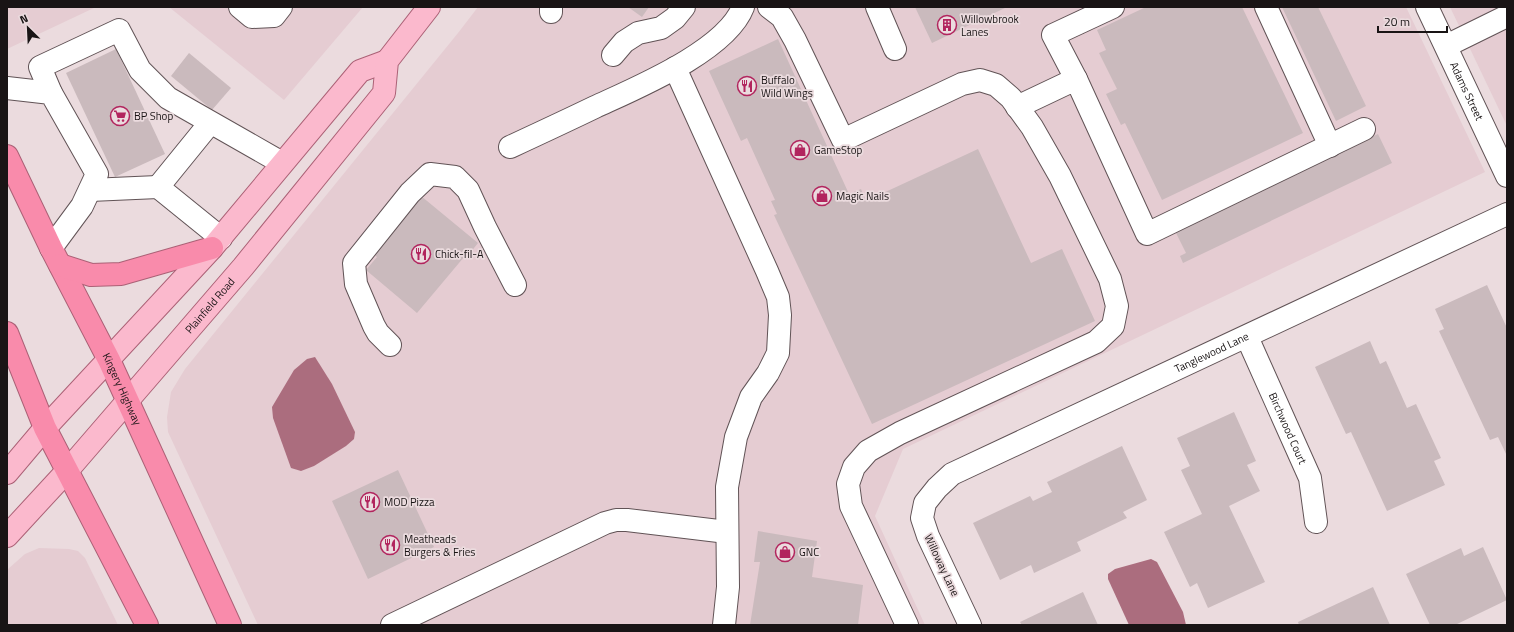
<svg xmlns="http://www.w3.org/2000/svg" width="1514" height="632" viewBox="0 0 1514 632" font-family="'Titillium Web',sans-serif">
<style>
.built{fill:#e5ccd2}
.water{fill:#ab6d7e}
.building{fill:#cababd}
.lines{fill:none;stroke-linecap:round;stroke-linejoin:round}
.minor-casing{stroke:#615356;stroke-width:24}
.major-casing{stroke:#ab6176;stroke-width:24}
.highway-casing{stroke:#ab6176;stroke-width:24}
.minor{stroke:#fff;stroke-width:22}
.major{stroke:#fbb9cd;stroke-width:22}
.highway{stroke:#f98bab;stroke-width:22}
.labels{text-anchor:middle;dominant-baseline:central;stroke-width:3.5;stroke-linejoin:round;paint-order:stroke}
.poi-label{font-size:11px;fill:#191415;stroke:#ebdbde;text-anchor:start}
.street-label{font-size:11px;fill:#191415;stroke:#ebdbde}
</style>
<rect width="100%" height="100%" fill="#ebdbde"/>
<g class="built">
<path d="M 7,7 L 96,7 L 7,49 Z"/>
<path d="M 169,7 L 363,7 L 284,100 Z"/>
<path d="M 478,7 L 1406,7 L 1485,172 L 903,449 L 875,516 L 925,625 L 258,625 L 168,432 L 167,417 L 171,392 L 185,369 L 458,33 Z"/>
<path d="M 1450,7 L 1507,7 L 1507,126 Z"/>
<path d="M 39,548 L 69,549 L 78,551 L 85,558 L 118,625 L 7,625 L 7,570 L 25,554 Z"/>
</g>
<g class="water">
<path d="M 315,357 L 332,384 L 355,432 L 354,439 L 346,446 L 314,466 L 301,471 L 291,468 L 273,418 L 272,407 L 294,370 L 307,359 Z"/>
<path d="M 1151,559 L 1157,562 L 1183,612 L 1186,625 L 1129,625 L 1108,579 L 1108,574 L 1115,569 Z"/>
</g>
<g class="building">
<path d="M 628,7 L 649,7 L 642,17 Z"/>
<path d="M 915,7 L 1007,7 L 932,43 Z"/>
<path d="M 1146,7 L 1242,7 L 1303,133 L 1162,200 L 1125,123 L 1121,125 L 1106,94 L 1117,89 L 1099,53 L 1106,50 L 1097,30 Z"/>
<path d="M 1282,7 L 1318,7 L 1366,106 L 1336,121 Z"/>
<path d="M 778,39 L 849,194 L 861,189 L 866,201 L 978,149 L 1031,263 L 1062,249 L 1095,321 L 872,424 L 774,215 L 777,214 L 771,201 L 775,200 L 747,138 L 741,141 L 709,71 Z"/>
<path d="M 116,49 L 165,154 L 115,177 L 66,73 Z"/>
<path d="M 189,53 L 231,88 L 212,110 L 171,76 Z"/>
<path d="M 1378,134 L 1392,163 L 1183,263 L 1180,256 L 1186,253 L 1175,231 Z"/>
<path d="M 421,196 L 478,243 L 466,258 L 464,257 L 417,313 L 366,270 L 377,257 L 370,251 Z"/>
<path d="M 1487,285 L 1507,328 L 1507,456 L 1498,437 L 1490,440 L 1439,331 L 1444,329 L 1435,309 Z"/>
<path d="M 1370,341 L 1380,364 L 1386,361 L 1407,408 L 1416,404 L 1441,458 L 1434,461 L 1445,485 L 1387,511 L 1351,432 L 1346,434 L 1315,367 Z"/>
<path d="M 1234,412 L 1256,461 L 1247,465 L 1260,491 L 1229,506 L 1265,582 L 1208,608 L 1197,583 L 1190,587 L 1164,532 L 1202,514 L 1181,470 L 1190,466 L 1177,438 Z"/>
<path d="M 1122,446 L 1147,500 L 1123,512 L 1127,518 L 1077,542 L 1081,551 L 1034,573 L 1031,565 L 1000,580 L 973,523 L 1030,496 L 1033,501 L 1052,492 L 1047,482 Z"/>
<path d="M 398,470 L 434,547 L 368,579 L 332,501 Z"/>
<path d="M 758,531 L 817,541 L 812,577 L 863,585 L 858,625 L 750,625 L 760,562 L 754,562 Z"/>
<path d="M 1483,547 L 1507,600 L 1455,625 L 1430,625 L 1406,574 L 1461,548 L 1464,556 Z"/>
<path d="M 1373,587 L 1390,625 L 1299,625 L 1298,622 Z"/>
<path d="M 1083,592 L 1098,625 L 1022,625 L 1020,622 Z"/>
</g>
<g class="lines">
<g class="minor-casing">
<g id="minor">
<path d="M 240,7 L 252,17 L 274,16 L 281,7"/>
<path d="M 551,7 L 551,12"/>
<path d="M 769,7 L 782,17 L 795,40 L 843,140 L 962,84 L 980,80 L 996,85 L 1011,98 L 1032,127 L 1060,176 L 1110,279 L 1117,306 L 1113,326 L 1096,342 L 900,433 L 868,451 L 854,467 L 848,484 L 851,506 L 907,625"/>
<path d="M 877,7 L 895,49"/>
<path d="M 1266,7 L 1330,146"/>
<path id="s1" d="M 1427,7 L 1507,176"/>
<path d="M 1446,46 L 1507,16"/>
<path d="M 613,55 L 624,42 L 638,33 L 661,28 L 675,18 L 684,7"/>
<path d="M 675,68 L 767,271 L 778,297 L 780,315 L 778,353 L 768,373 L 751,397 L 736,437 L 727,487 L 728,587 L 724,625"/>
<path d="M 1076,79 L 1053,35 L 1113,7"/>
<path d="M 7,88 L 51,93 L 97,174 L 82,206 L 51,248"/>
<path d="M 51,93 L 40,67 L 119,30 L 140,70 L 168,98 L 282,163"/>
<path d="M 1017,107 L 1076,79 L 1147,234 L 1364,129"/>
<path d="M 210,123 L 158,187 L 221,238"/>
<path d="M 510,147 C 538,134 566,121 595,107 C 636,88 726,51 743,7"/>
<path d="M 90,190 L 158,187"/>
<path id="s2" d="M 1247,337 L 1310,478 L 1316,522"/>
<path d="M 390,345 L 378,333 L 374,326 L 356,284 L 354,263 L 410,193 L 430,174 L 455,177 L 468,190 L 485,227 L 515,285"/>
<path d="M 392,625 L 605,523 L 616,520 L 627,520 L 727,532"/>
<path id="s3" d="M 970,625 L 928,536 L 922,518 L 925,503 L 937,488 L 952,474 L 1507,214"/>
</g>
</g>
<g class="major-casing">
<g id="major">
<path d="M 7,473 L 45,428 L 212,248 L 360,71 L 387,61"/>
<path id="s4" d="M 7,536 L 67,471 L 243,267 L 384,93 L 387,61 L 429,7"/>
</g>
</g>
<g class="highway-casing">
<g id="highway">
<path id="s5" d="M 7,156 L 51,248 L 109,360 L 230,625"/>
<path d="M 60,265 L 91,275 L 121,274 L 212,248"/>
<path d="M 7,333 L 45,428 L 147,625"/>
</g>
</g>
<use href="#minor" class="minor"/>
<use href="#major" class="major"/>
<use href="#highway" class="highway"/>
</g>
<defs>
<g id="building-ring" transform="scale(1)"><circle r="9.5" fill="#ebdbde" stroke="#b2255e" stroke-width="1.5"/><path d="M-4-6H4V6H1V3H-1V6H-4ZM-2.5-4.3h1.7v1.8h-1.7ZM.8-4.3h1.7v1.8H.8ZM-2.5-1h1.7V.8h-1.7ZM.8-1h1.7V.8H.8Z" fill="#b2255e"/></g>
<g id="restaurant-ring" transform="scale(1)"><circle r="9.5" fill="#ebdbde" stroke="#b2255e" stroke-width="1.5"/><path d="M-5-6h1v4h1v-4h1v4h1v-4h1v5L-1.5 .5V6h-2V.5L-5-1ZM5-6V6H3V1.5H1.5Q1.5-4 5-6Z" fill="#b2255e"/></g>
<g id="supermarket-ring" transform="scale(1)"><circle r="9.5" fill="#ebdbde" stroke="#b2255e" stroke-width="1.5"/><path d="M-6-5.5h2.5l.6 2H6L4.5 2H-2.5L-4.4-4H-6ZM-1.5 3.2a1.3 1.3 0 1 0 .1 0ZM3 3.2a1.3 1.3 0 1 0 .1 0Z" fill="#b2255e"/></g>
<g id="shop-ring" transform="scale(1)"><circle r="9.5" fill="#ebdbde" stroke="#b2255e" stroke-width="1.5"/><path d="M-5-2.5h2.3a2.7 3.5 0 0 1 5.4 0H5L5.5 6h-11ZM-1.5-2.5h3a1.5 2.3 0 0 0-3 0Z" fill="#b2255e"/></g>
</defs>
<g fill-rule="evenodd">
<use href="#building-ring" x="947" y="25"/>
<use href="#restaurant-ring" x="747" y="86"/>
<use href="#supermarket-ring" x="120" y="116"/>
<use href="#shop-ring" x="800" y="150"/>
<use href="#shop-ring" x="822" y="196"/>
<use href="#restaurant-ring" x="421" y="254"/>
<use href="#restaurant-ring" x="370" y="502"/>
<use href="#restaurant-ring" x="390" y="545"/>
<use href="#shop-ring" x="785" y="552"/>
</g>
<g class="labels">
<g class="poi-label">
<text x="961" y="19">Willowbrook<tspan x="961" dy="13">Lanes</tspan></text>
<text x="761" y="80">Buffalo<tspan x="761" dy="13">Wild Wings</tspan></text>
<text x="134" y="116">BP Shop</text>
<text x="814" y="150">GameStop</text>
<text x="836" y="196">Magic Nails</text>
<text x="435" y="254">Chick-fil-A</text>
<text x="384" y="502">MOD Pizza</text>
<text x="404" y="539">Meatheads<tspan x="404" dy="13">Burgers &amp; Fries</tspan></text>
<text x="799" y="552">GNC</text>
</g>
<g class="street-label">
<text stroke="none"><textPath href="#s1" startOffset="93">Adams Street</textPath></text>
<text stroke="none"><textPath href="#s4" startOffset="307">Plainfield Road</textPath></text>
<text stroke="none"><textPath href="#s3" startOffset="459">Tanglewood Lane</textPath></text>
<text stroke="none"><textPath href="#s5" startOffset="260">Kingery Highway</textPath></text>
<text stroke="none"><textPath href="#s2" startOffset="100">Birchwood Court</textPath></text>
<text transform="translate(942 565) rotate(65)">Willoway Lane</text>
</g>
</g>
<rect width="1514" height="632" fill="none" stroke="#191415" stroke-width="16"/>
<g transform="translate(28 28) rotate(336)" stroke="#ebdbde" stroke-width="3" paint-order="stroke">
<path d="M0-3L7 15L0 10L-7 15Z" fill="#191415"/>
<text y="-6" font-size="11" font-weight="bold" text-anchor="middle" fill="#191415">N</text>
</g>
<path d="M1378 26v6h69v-6" fill="none" stroke="#191415" stroke-width="2"/>
<text x="1384" y="26" font-size="12" fill="#191415" stroke="#ebdbde" stroke-width="3" paint-order="stroke">20 m</text>
</svg>
